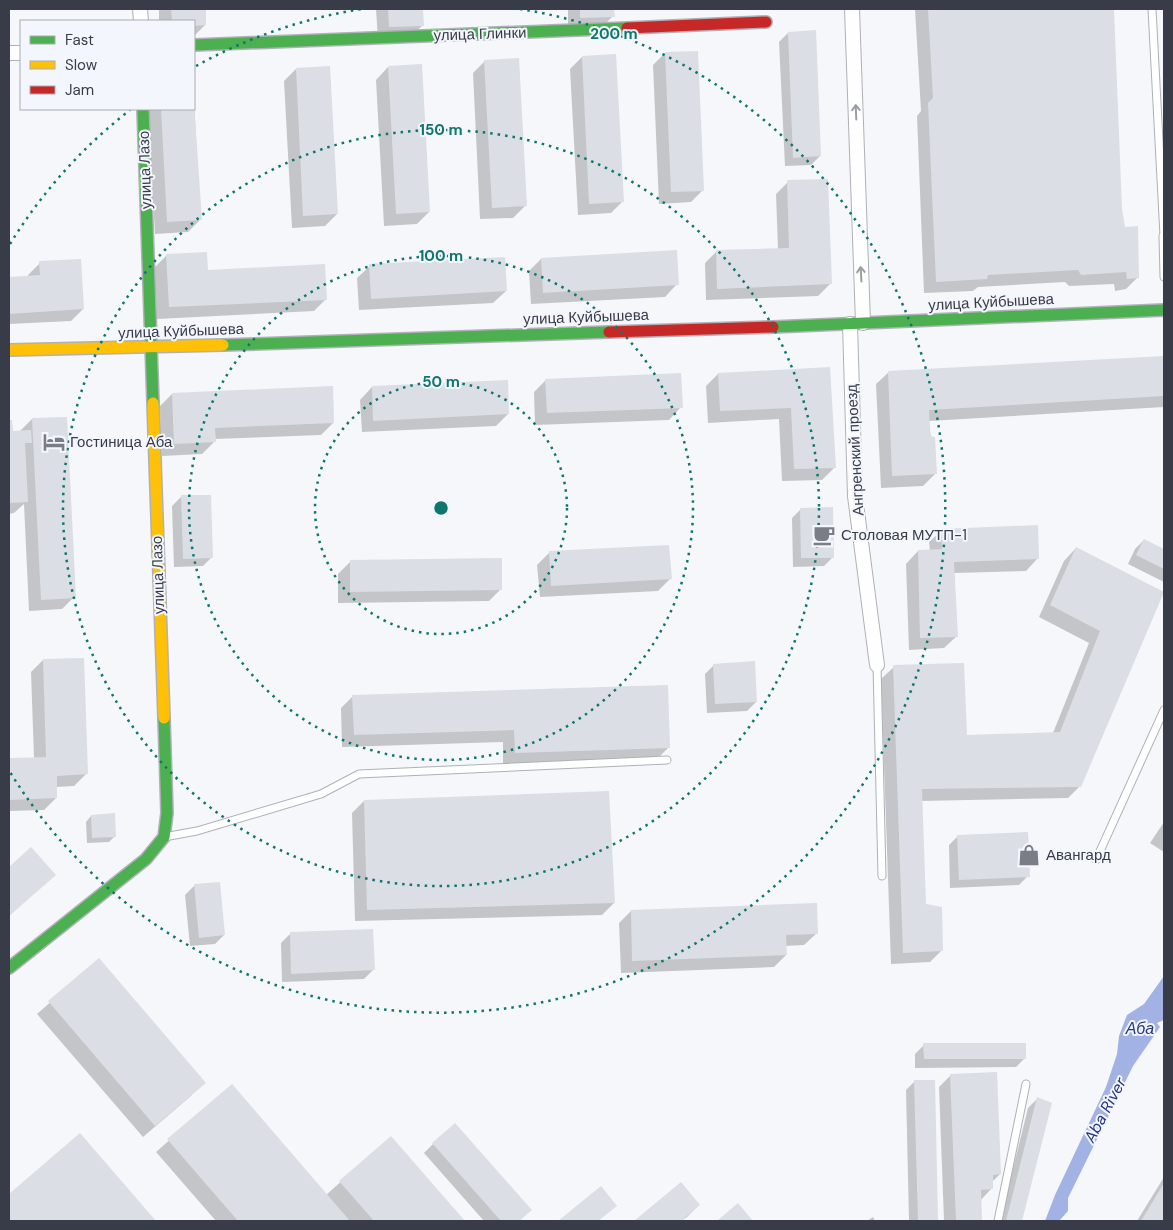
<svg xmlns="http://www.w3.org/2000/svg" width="1173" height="1230" viewBox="0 0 1173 1230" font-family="'DM Sans',sans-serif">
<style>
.water{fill:#a2b2e4}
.shadow{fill:#0003}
.building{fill:#dbdee5}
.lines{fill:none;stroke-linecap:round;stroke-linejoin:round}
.lane-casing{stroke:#aeb1b7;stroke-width:9}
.street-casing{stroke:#aeb1b7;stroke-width:16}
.fast-casing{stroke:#aeb1b7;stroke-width:14}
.slow-casing{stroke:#aeb1b7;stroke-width:14}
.jam-casing{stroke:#aeb1b7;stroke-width:14}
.lane{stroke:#fefefe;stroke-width:7}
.street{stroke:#fefefe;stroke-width:14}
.fast{stroke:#4caf50;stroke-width:11}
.slow{stroke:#ffc107;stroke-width:11}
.jam{stroke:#c62828;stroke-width:11}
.oneway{stroke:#9b9da3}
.ring{fill:none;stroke:#0f766e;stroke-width:2.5;stroke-dasharray:2.5 5}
.labels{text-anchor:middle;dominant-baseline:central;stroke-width:4;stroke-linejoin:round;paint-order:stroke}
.street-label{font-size:15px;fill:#383c48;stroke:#f3f6fc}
.poi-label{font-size:15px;fill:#383c48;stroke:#f3f6fc;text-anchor:start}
.water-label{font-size:16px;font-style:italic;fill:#263485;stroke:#f3f6fc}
.centre{fill:#0f766e;stroke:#f3f6fc;stroke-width:2.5}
.ring-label{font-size:15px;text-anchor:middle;font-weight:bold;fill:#0f766e;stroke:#f3f6fc;stroke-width:4;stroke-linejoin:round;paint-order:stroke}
</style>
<rect width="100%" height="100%" fill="#f5f7fa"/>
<path class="water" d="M 1164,976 L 1164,1020 L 1157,1023 L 1160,1027 L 1133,1066 L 1068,1198 L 1068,1211 L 1059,1221 L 1045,1221 L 1055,1195 L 1106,1087 L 1117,1054 L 1119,1036 L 1127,1015 L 1144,1004 Z"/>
<g class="shadow">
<path d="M 159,9 L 204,9 L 205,25 L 194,36 L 194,21 L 159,21 Z"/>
<path d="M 376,9 L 422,9 L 423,25 L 410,37 L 378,39 Z"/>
<path d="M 568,9 L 613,9 L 613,16 L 601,28 L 568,29 Z"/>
<path d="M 915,9 L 1112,9 L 1121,209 L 1124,228 L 1138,277 L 1126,289 L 1115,291 L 1114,284 L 1069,286 L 1065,282 L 978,287 L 973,291 L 924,293 L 917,116 L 921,111 Z"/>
<path d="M 788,33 L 820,156 L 811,165 L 785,166 L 779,42 Z"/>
<path d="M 665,53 L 703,190 L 691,202 L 659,204 L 653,65 Z"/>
<path d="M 582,57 L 623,201 L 611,213 L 578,215 L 570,69 Z"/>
<path d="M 485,61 L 525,206 L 513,218 L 480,219 L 473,73 Z"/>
<path d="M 388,67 L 429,212 L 417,224 L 384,226 L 376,80 Z"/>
<path d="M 296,69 L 337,214 L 325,226 L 292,228 L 284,81 Z"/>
<path d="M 194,98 L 200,220 L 188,232 L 155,234 L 148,109 L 194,109 Z"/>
<path d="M 788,182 L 831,283 L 818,296 L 706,300 L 705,263 L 717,251 L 778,249 L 776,194 Z"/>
<path d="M 167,255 L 206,271 L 326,299 L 314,311 L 157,319 L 155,267 Z"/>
<path d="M 541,259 L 677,284 L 665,297 L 531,304 L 529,271 Z"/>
<path d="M 40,263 L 83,309 L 71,321 L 9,324 L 9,278 L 28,277 L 28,275 Z"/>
<path d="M 370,266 L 506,291 L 493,303 L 359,310 L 357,278 Z"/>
<path d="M 1164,358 L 1164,407 L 929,421 L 935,474 L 923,486 L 881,488 L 876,384 L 889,372 Z"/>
<path d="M 829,368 L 834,468 L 822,480 L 782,481 L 779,419 L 708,423 L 706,386 L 718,374 Z"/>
<path d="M 546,380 L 681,407 L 669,420 L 535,425 L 534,392 Z"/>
<path d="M 372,387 L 508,414 L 496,426 L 362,432 L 360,400 Z"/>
<path d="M 172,394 L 333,423 L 321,435 L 214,439 L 214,442 L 202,454 L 162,456 L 160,406 Z"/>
<path d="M 65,418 L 74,597 L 62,609 L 29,611 L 24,504 L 14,513 L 9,514 L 9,421 L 11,421 L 12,432 L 19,432 L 32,419 Z"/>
<path d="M 210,496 L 212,557 L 203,566 L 174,567 L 172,506 L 181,497 Z"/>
<path d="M 801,509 L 833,557 L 824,566 L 793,567 L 792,518 Z"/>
<path d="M 942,530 L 1038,558 L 1026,571 L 954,573 L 957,636 L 944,648 L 909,650 L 906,564 L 918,551 L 930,551 L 929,542 Z"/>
<path d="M 1144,540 L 1164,550 L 1164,582 L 1128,564 L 1135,549 Z"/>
<path d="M 1076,548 L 1163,592 L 1080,786 L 1068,798 L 921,801 L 924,905 L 942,950 L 930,962 L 891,964 L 881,679 L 894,667 L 966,736 L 1053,733 L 1089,643 L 1039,617 L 1064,561 Z"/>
<path d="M 550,552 L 670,579 L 658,591 L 540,597 L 537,565 Z"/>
<path d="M 350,562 L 501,589 L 489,601 L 338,603 L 338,574 Z"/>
<path d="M 43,660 L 86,774 L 74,786 L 56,787 L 56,798 L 44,810 L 9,811 L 9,759 L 34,758 L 31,672 Z"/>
<path d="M 714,665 L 756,702 L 747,711 L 707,713 L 705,674 Z"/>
<path d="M 353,696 L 668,748 L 656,760 L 503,764 L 503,742 L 342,747 L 341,708 Z"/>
<path d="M 364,801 L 614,903 L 602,915 L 355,921 L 352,813 Z"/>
<path d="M 91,816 L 115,836 L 109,842 L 87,843 L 86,822 Z"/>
<path d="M 1164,822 L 1164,852 L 1150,843 Z"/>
<path d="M 958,836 L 1028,876 L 1019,885 L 950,888 L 949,845 Z"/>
<path d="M 31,849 L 54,875 L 9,916 L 9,868 Z"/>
<path d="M 219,883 L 224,935 L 215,944 L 190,946 L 185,895 L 194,886 Z"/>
<path d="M 631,911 L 817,933 L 804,945 L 785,946 L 786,955 L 774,967 L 621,973 L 619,923 Z"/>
<path d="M 290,934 L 373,970 L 364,979 L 282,982 L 281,943 Z"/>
<path d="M 98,960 L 192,1095 L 143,1137 L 37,1014 Z"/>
<path d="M 924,1045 L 1025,1058 L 1016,1067 L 915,1068 L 915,1054 Z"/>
<path d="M 951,1075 L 1000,1174 L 992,1182 L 992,1188 L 980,1201 L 981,1221 L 944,1221 L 939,1087 Z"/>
<path d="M 915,1081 L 934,1081 L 937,1221 L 909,1221 L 906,1090 Z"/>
<path d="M 231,1086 L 326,1195 L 391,1137 L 464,1221 L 216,1221 L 156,1152 Z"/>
<path d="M 1037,1099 L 1050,1104 L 1021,1221 L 1000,1221 L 1028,1108 Z"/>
<path d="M 80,1135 L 155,1221 L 9,1221 L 9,1196 Z"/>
<path d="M 433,1144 L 530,1210 L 519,1221 L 484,1221 L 424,1153 Z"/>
<path d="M 1164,1177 L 1164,1221 L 1137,1221 Z"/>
<path d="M 681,1183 L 699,1205 L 687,1217 L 681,1221 L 636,1221 Z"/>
<path d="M 873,1217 L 875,1221 L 867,1221 Z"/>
</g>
<g class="building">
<path d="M 171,9 L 206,9 L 206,25 L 194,26 L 194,21 L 172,21 Z"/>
<path d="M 388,9 L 423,9 L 424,26 L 389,27 Z"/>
<path d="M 580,9 L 614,9 L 615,17 L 580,18 Z"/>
<path d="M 928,9 L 1114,9 L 1122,209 L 1125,227 L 1138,226 L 1139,278 L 1127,279 L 1126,272 L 1081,275 L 1078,270 L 988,275 L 987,279 L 936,282 L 928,103 L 933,98 Z"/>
<path d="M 816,30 L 821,156 L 793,158 L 788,32 Z"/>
<path d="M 698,51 L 704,191 L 671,192 L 665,52 Z"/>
<path d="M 616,54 L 624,202 L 589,204 L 582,56 Z"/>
<path d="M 519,58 L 527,206 L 492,208 L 484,60 Z"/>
<path d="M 422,64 L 430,212 L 396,214 L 388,66 Z"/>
<path d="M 330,66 L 338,214 L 303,216 L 296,68 Z"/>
<path d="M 194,103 L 202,220 L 167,222 L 161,109 L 194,109 Z"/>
<path d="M 828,179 L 832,284 L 717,289 L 716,250 L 789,248 L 787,180 Z"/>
<path d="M 677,250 L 679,285 L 543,293 L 541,258 Z"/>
<path d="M 207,252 L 208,270 L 325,264 L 327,300 L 169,307 L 166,254 Z"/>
<path d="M 505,257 L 507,291 L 371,299 L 369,264 Z"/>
<path d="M 81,259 L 84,309 L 9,314 L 9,277 L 40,275 L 39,261 Z"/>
<path d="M 1164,356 L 1164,396 L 929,410 L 930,436 L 935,437 L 937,474 L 892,476 L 888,371 Z"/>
<path d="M 830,367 L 836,468 L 794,469 L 791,408 L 720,411 L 718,373 Z"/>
<path d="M 681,373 L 683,408 L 547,413 L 545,379 Z"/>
<path d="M 508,380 L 509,414 L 373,421 L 372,386 Z"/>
<path d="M 333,386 L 334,423 L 215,428 L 216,442 L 174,444 L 172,393 Z"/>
<path d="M 67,417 L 76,598 L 41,600 L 32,418 Z"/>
<path d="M 9,420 L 12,420 L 13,431 L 31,430 L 32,443 L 25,443 L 28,502 L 9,503 Z"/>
<path d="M 181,495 L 211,495 L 213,558 L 183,559 Z"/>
<path d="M 833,507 L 834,558 L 801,558 L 800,508 Z"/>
<path d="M 1038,525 L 1039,559 L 954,562 L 958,637 L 920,638 L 918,550 L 942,549 L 941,529 Z"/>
<path d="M 1144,539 L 1164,549 L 1164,569 L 1136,555 Z"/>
<path d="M 669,545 L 672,579 L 551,586 L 549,551 Z"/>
<path d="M 1076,547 L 1164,592 L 1081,787 L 922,789 L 926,904 L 942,907 L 943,951 L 903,953 L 893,665 L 964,663 L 967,735 L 1060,732 L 1100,631 L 1050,605 Z"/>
<path d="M 502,558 L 502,590 L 350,592 L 350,560 Z"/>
<path d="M 84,658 L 88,774 L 57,776 L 57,798 L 9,800 L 9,758 L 46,757 L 43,659 Z"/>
<path d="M 755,661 L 757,702 L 715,704 L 713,664 Z"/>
<path d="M 668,685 L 670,748 L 515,753 L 514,730 L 354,735 L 352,695 Z"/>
<path d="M 609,791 L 615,903 L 367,910 L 364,800 Z"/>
<path d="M 115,813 L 116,837 L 92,838 L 91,815 Z"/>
<path d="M 1028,832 L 1030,877 L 959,880 L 957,835 Z"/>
<path d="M 31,847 L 56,875 L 9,916 L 9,867 Z"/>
<path d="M 220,882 L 225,935 L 199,938 L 194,884 Z"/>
<path d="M 817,903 L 818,934 L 786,935 L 787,955 L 632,961 L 631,910 Z"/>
<path d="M 373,929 L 375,970 L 291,974 L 290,932 Z"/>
<path d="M 99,958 L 206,1083 L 155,1126 L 48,1001 Z"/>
<path d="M 923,1043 L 1026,1043 L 1026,1059 L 924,1059 Z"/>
<path d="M 997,1072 L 1001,1174 L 993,1175 L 993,1189 L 981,1190 L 982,1221 L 956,1221 L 950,1074 Z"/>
<path d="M 914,1080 L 935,1080 L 938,1221 L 918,1221 Z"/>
<path d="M 232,1084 L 350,1221 L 238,1221 L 167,1139 Z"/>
<path d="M 1037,1097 L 1052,1103 L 1022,1221 L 1006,1221 Z"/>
<path d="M 455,1123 L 532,1210 L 519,1221 L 501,1221 L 432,1143 Z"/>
<path d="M 80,1133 L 156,1221 L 9,1221 L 9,1194 Z"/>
<path d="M 391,1136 L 465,1221 L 374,1221 L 339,1181 Z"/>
<path d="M 681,1182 L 700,1205 L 681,1221 L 634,1221 Z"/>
<path d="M 1164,1183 L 1164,1221 L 1141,1221 Z"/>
<path d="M 601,1186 L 617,1206 L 598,1221 L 558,1221 Z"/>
<path d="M 738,1203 L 753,1221 L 717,1221 Z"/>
</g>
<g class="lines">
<g class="lane-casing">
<g id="lane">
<path d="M 1152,9 L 1164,236"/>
<path d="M 1163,236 L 1164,277"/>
<path d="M 877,665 L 882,876"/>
<path d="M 164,837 L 197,831 L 321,794 L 359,774 L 667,760"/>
<path d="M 1096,860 L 1164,710"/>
<path d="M 998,1221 L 1026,1084"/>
</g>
</g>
<g class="street-casing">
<g id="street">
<path d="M 140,9 L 141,21"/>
<path d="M 852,9 L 863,323"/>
<path d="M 9,53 L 21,53"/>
<path d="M 850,324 L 855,496 L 877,665"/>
</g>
</g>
<g class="fast-casing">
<g id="fast">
<path d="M 194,45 L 627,28"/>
<path d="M 143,109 L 153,403"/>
<path d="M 773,327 L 1164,310"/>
<path d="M 223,345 L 609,332"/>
<path d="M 9,968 L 146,859 L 164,837 L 167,813 L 164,718"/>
</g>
</g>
<g class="slow-casing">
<g id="slow">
<path d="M 9,350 L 223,345"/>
<path d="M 153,403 L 164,718"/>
</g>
</g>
<g class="jam-casing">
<g id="jam">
<path d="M 627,28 L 766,22"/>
<path d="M 609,332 L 773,327"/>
</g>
</g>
<use href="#lane" class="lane"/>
<use href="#street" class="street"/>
<use href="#fast" class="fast"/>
<use href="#slow" class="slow"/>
<use href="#jam" class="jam"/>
</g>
<defs><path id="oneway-shaft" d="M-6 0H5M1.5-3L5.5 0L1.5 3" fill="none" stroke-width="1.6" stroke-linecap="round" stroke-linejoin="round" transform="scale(1.25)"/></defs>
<g class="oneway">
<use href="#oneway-shaft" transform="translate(856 112) rotate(-92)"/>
<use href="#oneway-shaft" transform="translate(861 274) rotate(-93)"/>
</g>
<g class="ring">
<circle cx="441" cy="508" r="126"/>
<circle cx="441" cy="508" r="252"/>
<circle cx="441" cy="508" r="378"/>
<path d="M10 244A505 505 0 0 1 130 110M196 66A505 505 0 0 1 362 9M520 9A505 505 0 1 1 10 772"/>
</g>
<defs>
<g id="hotel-bare" transform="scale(1.725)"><path d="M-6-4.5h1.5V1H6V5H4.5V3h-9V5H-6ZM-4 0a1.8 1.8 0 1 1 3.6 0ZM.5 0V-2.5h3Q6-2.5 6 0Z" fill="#7a7d86" stroke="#f3f6fc" stroke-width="2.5" paint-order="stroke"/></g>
<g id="cafe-bare" transform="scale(1.725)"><path d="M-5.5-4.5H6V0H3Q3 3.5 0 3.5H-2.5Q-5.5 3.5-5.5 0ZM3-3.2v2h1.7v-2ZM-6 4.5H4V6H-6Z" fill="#7a7d86" stroke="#f3f6fc" stroke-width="2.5" paint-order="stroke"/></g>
<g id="shop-bare" transform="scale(1.725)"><path d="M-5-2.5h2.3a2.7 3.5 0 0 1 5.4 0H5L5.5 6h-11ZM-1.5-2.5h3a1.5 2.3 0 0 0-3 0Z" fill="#7a7d86" stroke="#f3f6fc" stroke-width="2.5" paint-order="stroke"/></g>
</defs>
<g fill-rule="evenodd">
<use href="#hotel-bare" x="54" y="442"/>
<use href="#cafe-bare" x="824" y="535"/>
<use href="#shop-bare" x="1029" y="855"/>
</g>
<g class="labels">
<g class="street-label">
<text transform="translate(480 34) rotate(-2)">улица Глинки</text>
<text transform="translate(145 170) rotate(-92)">улица Лазо</text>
<text transform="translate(991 302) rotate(-3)">улица Куйбышева</text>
<text transform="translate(586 317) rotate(-2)">улица Куйбышева</text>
<text transform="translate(181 331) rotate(-2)">улица Куйбышева</text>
<text transform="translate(855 450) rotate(-93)">Ангренский проезд</text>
<text transform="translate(158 575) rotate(-92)">улица Лазо</text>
</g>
<g class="poi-label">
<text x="70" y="442">Гостиница Аба</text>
<text x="841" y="535">Столовая МУТП-1</text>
<text x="1046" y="855">Авангард</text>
</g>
<g class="water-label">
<text x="1140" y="1028">Аба</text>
<text transform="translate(1105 1110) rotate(-62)">Aba River</text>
</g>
</g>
<circle cx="441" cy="508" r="8" class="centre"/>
<g class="ring-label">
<text x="614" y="39">200 m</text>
<text x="441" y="135">150 m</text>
<text x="441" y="261">100 m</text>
<text x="441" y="387">50 m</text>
</g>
<rect width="1173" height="1230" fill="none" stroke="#383c48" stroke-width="20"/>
<rect x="20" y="20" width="175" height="90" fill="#f3f6fc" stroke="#a8acb4"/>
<rect x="30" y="36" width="25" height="8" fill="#4caf50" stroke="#a8acb4"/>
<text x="65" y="45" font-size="15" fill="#383c48">Fast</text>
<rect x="30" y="61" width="25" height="8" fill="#ffc107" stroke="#a8acb4"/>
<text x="65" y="70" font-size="15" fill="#383c48">Slow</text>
<rect x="30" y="86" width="25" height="8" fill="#c62828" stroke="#a8acb4"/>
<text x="65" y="95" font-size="15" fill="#383c48">Jam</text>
</svg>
